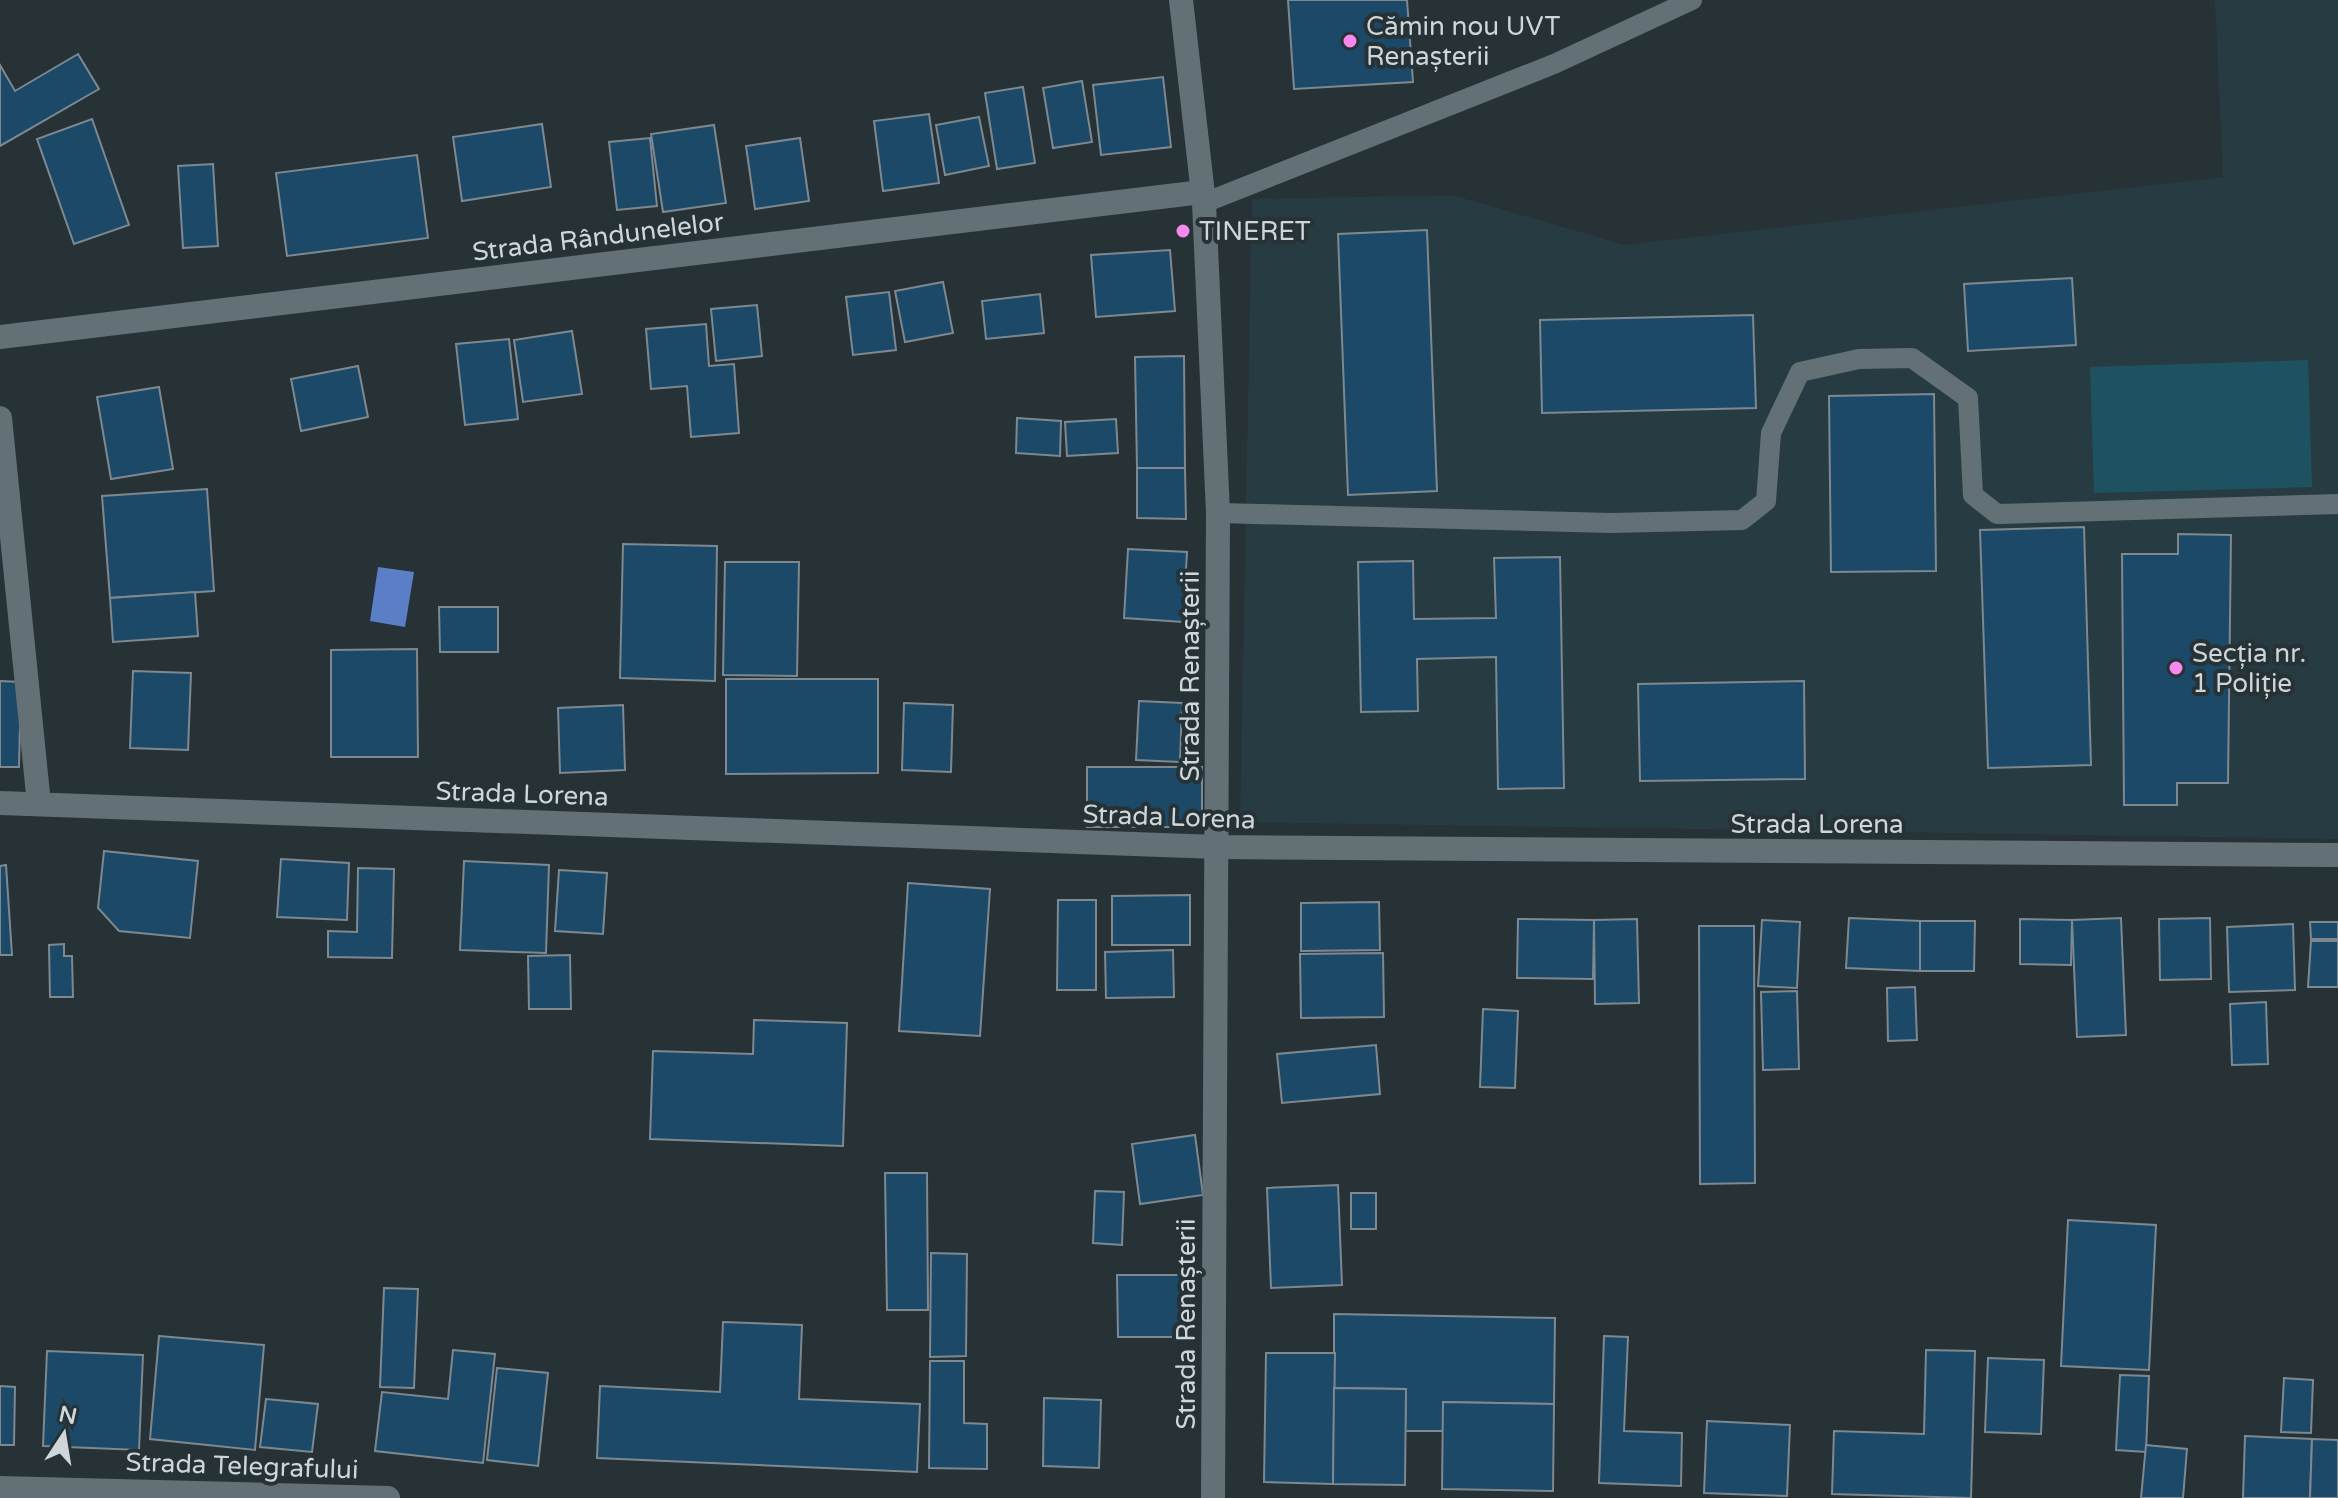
<svg xmlns="http://www.w3.org/2000/svg" width="2338" height="1498" viewBox="0 0 2338 1498" font-family="'Varela Round',sans-serif">
<style>
.built{fill:#273c42}
.green{fill:#1f5260}
.water{fill:#5b7fc7}
.building{fill:#1c4967;stroke:#7d8890;stroke-width:2}
.lines{fill:none;stroke-linecap:round;stroke-linejoin:round}
.lane{stroke:#637176;stroke-width:20}
.street{stroke:#637176;stroke-width:24}
.poi-dot{fill:#f689ee;stroke:#263236;stroke-width:3}
.labels{text-anchor:middle;dominant-baseline:central;stroke-width:8;stroke-linejoin:round;paint-order:stroke}
.poi-label{font-size:26px;fill:#ced6d9;stroke:#263236;text-anchor:start}
.street-label{font-size:26px;fill:#ced6d9;stroke:#263236}
</style>
<rect width="100%" height="100%" fill="#263236"/>
<path class="built" d="M 2215,0 L 2338,0 L 2338,839 L 1240,822 L 1252,199 L 1452,195 L 1625,245 L 2223,177 Z"/>
<path class="green" d="M 2308,360 L 2312,487 L 2094,493 L 2090,367 Z"/>
<path class="water" d="M 378,567 L 414,572 L 405,627 L 370,621 Z"/>
<g class="building">
<path d="M 1288,0 L 1407,0 L 1413,82 L 1294,89 Z"/>
<path d="M 78,54 L 99,89 L 0,146 L 0,65 L 15,91 Z"/>
<path d="M 1163,77 L 1171,147 L 1101,155 L 1093,85 Z"/>
<path d="M 1082,81 L 1092,142 L 1053,148 L 1043,88 Z"/>
<path d="M 1023,87 L 1035,163 L 997,169 L 985,93 Z"/>
<path d="M 929,114 L 939,183 L 883,191 L 874,121 Z"/>
<path d="M 979,117 L 989,166 L 945,175 L 936,125 Z"/>
<path d="M 92,119 L 129,225 L 74,244 L 37,139 Z"/>
<path d="M 542,124 L 551,187 L 462,201 L 453,137 Z"/>
<path d="M 714,125 L 726,203 L 663,212 L 651,134 Z"/>
<path d="M 650,138 L 657,206 L 617,210 L 609,142 Z"/>
<path d="M 800,138 L 809,201 L 755,209 L 746,146 Z"/>
<path d="M 417,155 L 428,238 L 287,256 L 276,173 Z"/>
<path d="M 213,164 L 218,246 L 183,248 L 178,166 Z"/>
<path d="M 1427,230 L 1437,491 L 1348,495 L 1338,234 Z"/>
<path d="M 1170,250 L 1175,311 L 1096,317 L 1091,255 Z"/>
<path d="M 2072,278 L 2076,345 L 1968,351 L 1964,284 Z"/>
<path d="M 943,282 L 953,333 L 905,342 L 895,291 Z"/>
<path d="M 889,292 L 896,350 L 853,355 L 846,297 Z"/>
<path d="M 1040,294 L 1044,333 L 986,339 L 982,301 Z"/>
<path d="M 757,305 L 762,356 L 716,361 L 711,309 Z"/>
<path d="M 1753,315 L 1756,408 L 1542,413 L 1540,320 Z"/>
<path d="M 706,324 L 709,366 L 734,364 L 739,433 L 691,437 L 687,386 L 651,389 L 646,329 Z"/>
<path d="M 572,331 L 582,394 L 523,402 L 514,340 Z"/>
<path d="M 509,339 L 518,419 L 465,425 L 456,344 Z"/>
<path d="M 1184,356 L 1185,468 L 1137,468 L 1135,357 Z"/>
<path d="M 358,366 L 368,417 L 301,431 L 291,379 Z"/>
<path d="M 159,387 L 173,469 L 111,479 L 97,397 Z"/>
<path d="M 1934,394 L 1936,571 L 1831,572 L 1829,396 Z"/>
<path d="M 1017,418 L 1061,421 L 1060,456 L 1016,453 Z"/>
<path d="M 1116,419 L 1118,453 L 1067,456 L 1065,422 Z"/>
<path d="M 1137,468 L 1185,468 L 1186,519 L 1137,518 Z"/>
<path d="M 207,489 L 214,591 L 110,598 L 102,496 Z"/>
<path d="M 2084,527 L 2091,765 L 1988,768 L 1980,530 Z"/>
<path d="M 2178,534 L 2231,535 L 2228,783 L 2177,783 L 2177,805 L 2124,805 L 2122,554 L 2178,554 Z"/>
<path d="M 623,544 L 717,546 L 715,681 L 620,678 Z"/>
<path d="M 1128,549 L 1187,552 L 1183,622 L 1124,618 Z"/>
<path d="M 1560,557 L 1564,788 L 1498,789 L 1496,657 L 1417,659 L 1418,711 L 1361,712 L 1358,562 L 1413,561 L 1414,619 L 1496,618 L 1494,558 Z"/>
<path d="M 725,562 L 799,562 L 797,676 L 723,675 Z"/>
<path d="M 195,592 L 198,636 L 113,642 L 110,598 Z"/>
<path d="M 439,607 L 498,607 L 498,652 L 440,652 Z"/>
<path d="M 417,649 L 418,757 L 331,757 L 331,650 Z"/>
<path d="M 133,671 L 191,673 L 188,750 L 130,748 Z"/>
<path d="M 726,679 L 878,679 L 878,773 L 726,774 Z"/>
<path d="M 0,681 L 21,682 L 19,767 L 0,767 Z"/>
<path d="M 1804,681 L 1805,779 L 1640,781 L 1638,684 Z"/>
<path d="M 1139,701 L 1182,703 L 1180,762 L 1136,760 Z"/>
<path d="M 904,703 L 953,705 L 951,772 L 902,770 Z"/>
<path d="M 623,705 L 625,770 L 560,773 L 558,708 Z"/>
<rect x="1087" y="767" width="115" height="60"/>
<path d="M 104,851 L 198,861 L 190,938 L 119,931 L 98,908 Z"/>
<path d="M 281,859 L 349,863 L 347,920 L 277,917 Z"/>
<path d="M 464,861 L 549,865 L 546,953 L 460,950 Z"/>
<path d="M 6,865 L 12,955 L 0,955 L 0,866 Z"/>
<path d="M 358,868 L 394,869 L 392,958 L 328,957 L 328,931 L 357,932 Z"/>
<path d="M 559,870 L 607,873 L 603,934 L 555,931 Z"/>
<path d="M 908,883 L 990,889 L 980,1036 L 899,1031 Z"/>
<path d="M 1190,895 L 1190,945 L 1112,945 L 1112,896 Z"/>
<path d="M 1058,900 L 1096,900 L 1096,990 L 1057,990 Z"/>
<path d="M 1379,902 L 1380,950 L 1301,951 L 1301,903 Z"/>
<path d="M 1849,918 L 1920,921 L 1920,971 L 1846,968 Z"/>
<path d="M 2121,918 L 2126,1035 L 2077,1037 L 2072,920 Z"/>
<path d="M 2210,918 L 2211,979 L 2160,980 L 2159,919 Z"/>
<path d="M 1518,919 L 1594,920 L 1593,979 L 1517,978 Z"/>
<path d="M 1637,919 L 1639,1003 L 1595,1004 L 1594,920 Z"/>
<path d="M 2020,919 L 2072,920 L 2071,965 L 2020,964 Z"/>
<path d="M 1762,920 L 1800,922 L 1797,988 L 1758,986 Z"/>
<path d="M 1920,921 L 1975,921 L 1974,971 L 1920,971 Z"/>
<path d="M 2310,922 L 2338,922 L 2338,939 L 2311,939 Z"/>
<path d="M 2293,924 L 2295,990 L 2229,992 L 2227,927 Z"/>
<path d="M 1699,926 L 1754,926 L 1755,1183 L 1700,1184 Z"/>
<path d="M 2311,941 L 2338,941 L 2338,987 L 2308,987 Z"/>
<path d="M 64,944 L 64,956 L 72,956 L 73,997 L 50,997 L 49,945 Z"/>
<path d="M 1173,950 L 1174,997 L 1106,998 L 1105,952 Z"/>
<path d="M 1383,953 L 1384,1017 L 1301,1018 L 1300,954 Z"/>
<path d="M 570,955 L 571,1009 L 529,1009 L 528,956 Z"/>
<path d="M 1915,987 L 1917,1040 L 1888,1041 L 1887,988 Z"/>
<path d="M 1797,991 L 1799,1069 L 1763,1070 L 1761,992 Z"/>
<path d="M 2266,1002 L 2268,1064 L 2232,1065 L 2230,1004 Z"/>
<path d="M 1483,1009 L 1518,1011 L 1515,1088 L 1480,1087 Z"/>
<path d="M 754,1020 L 847,1023 L 843,1146 L 650,1139 L 653,1051 L 753,1054 Z"/>
<path d="M 1376,1045 L 1380,1094 L 1282,1103 L 1277,1054 Z"/>
<path d="M 1195,1135 L 1203,1195 L 1140,1204 L 1132,1144 Z"/>
<path d="M 885,1173 L 927,1173 L 928,1310 L 887,1310 Z"/>
<path d="M 1338,1185 L 1342,1285 L 1271,1288 L 1267,1188 Z"/>
<path d="M 1095,1191 L 1124,1192 L 1122,1245 L 1093,1243 Z"/>
<rect x="1351" y="1193" width="25" height="36"/>
<path d="M 2068,1220 L 2156,1225 L 2149,1370 L 2061,1366 Z"/>
<path d="M 931,1253 L 967,1254 L 966,1356 L 930,1357 Z"/>
<path d="M 1117,1275 L 1190,1275 L 1190,1337 L 1118,1337 Z"/>
<path d="M 384,1288 L 418,1289 L 414,1388 L 380,1387 Z"/>
<path d="M 1334,1314 L 1555,1318 L 1554,1404 L 1443,1402 L 1443,1431 L 1405,1431 L 1406,1389 L 1334,1388 Z"/>
<path d="M 723,1322 L 802,1325 L 799,1399 L 920,1404 L 917,1472 L 597,1458 L 600,1386 L 720,1392 Z"/>
<path d="M 159,1336 L 264,1345 L 255,1450 L 150,1439 Z"/>
<path d="M 1604,1336 L 1628,1337 L 1624,1431 L 1682,1433 L 1681,1486 L 1599,1483 Z"/>
<path d="M 453,1350 L 495,1354 L 483,1463 L 375,1451 L 382,1392 L 448,1399 Z"/>
<path d="M 1926,1350 L 1975,1351 L 1971,1498 L 1832,1494 L 1834,1431 L 1924,1434 Z"/>
<path d="M 47,1351 L 143,1355 L 139,1450 L 43,1446 Z"/>
<path d="M 1266,1353 L 1335,1353 L 1333,1484 L 1264,1482 Z"/>
<path d="M 1988,1358 L 2044,1360 L 2041,1434 L 1985,1432 Z"/>
<path d="M 930,1361 L 964,1361 L 964,1423 L 987,1424 L 987,1469 L 929,1468 Z"/>
<path d="M 497,1368 L 548,1373 L 538,1466 L 487,1460 Z"/>
<path d="M 2120,1375 L 2149,1376 L 2146,1452 L 2116,1450 Z"/>
<path d="M 2284,1378 L 2313,1380 L 2311,1433 L 2281,1432 Z"/>
<path d="M 0,1386 L 15,1387 L 14,1445 L 0,1445 Z"/>
<path d="M 1334,1388 L 1406,1389 L 1405,1485 L 1333,1484 Z"/>
<path d="M 1044,1398 L 1101,1400 L 1099,1468 L 1043,1466 Z"/>
<path d="M 266,1399 L 318,1404 L 312,1452 L 260,1447 Z"/>
<path d="M 1443,1402 L 1554,1404 L 1553,1491 L 1442,1489 Z"/>
<path d="M 1707,1421 L 1790,1425 L 1787,1496 L 1704,1493 Z"/>
<path d="M 2245,1436 L 2312,1439 L 2310,1498 L 2243,1498 Z"/>
<path d="M 2312,1439 L 2338,1440 L 2338,1498 L 2310,1498 Z"/>
<path d="M 2146,1445 L 2187,1449 L 2183,1498 L 2141,1498 Z"/>
</g>
<g class="lines">
<g class="lane">
<path d="M 1204,203 L 1554,64 L 1692,0"/>
<path d="M 1218,513 L 1611,523 L 1742,520 L 1766,501 L 1771,433 L 1800,372 L 1859,359 L 1912,358 L 1968,398 L 1973,495 L 1997,514 L 2338,504"/>
</g>
<g class="street">
<path d="M 1181,0 L 1204,203 L 1218,513 L 1213,1498"/>
<path d="M 0,337 L 1202,192"/>
<path d="M 0,418 L 39,804"/>
<path d="M 0,803 L 1217,847 L 2338,855"/>
<path d="M 0,1488 L 388,1498"/>
</g>
</g>
<g class="poi-dot">
<circle cx="1350" cy="41" r="8"/>
<circle cx="1183" cy="231" r="8"/>
<circle cx="2176" cy="668" r="8"/>
</g>
<g class="labels">
<g class="poi-label">
<text x="1366" y="26">Cămin nou UVT<tspan x="1366" dy="30">Renașterii</tspan></text>
<text x="1199" y="231">TINERET</text>
<text x="2192" y="653">Secția nr.<tspan x="2192" dy="30">1 Poliție</tspan></text>
</g>
<g class="street-label">
<text transform="translate(598 237) rotate(-7)">Strada Rândunelelor</text>
<text transform="translate(1190 676) rotate(-90)">Strada Renașterii</text>
<text transform="translate(522 794) rotate(2)">Strada Lorena</text>
<text transform="translate(1169 817) rotate(2)">Strada Lorena</text>
<text x="1817" y="824">Strada Lorena</text>
<text transform="translate(1186 1324) rotate(-90)">Strada Renașterii</text>
<text transform="translate(242 1466) rotate(2)">Strada Telegrafului</text>
</g>
</g>
<g transform="translate(64 1434) rotate(12)" stroke="#263236" stroke-width="6" paint-order="stroke">
<path d="M0-6L14 30L0 20L-14 30Z" fill="#ced6d9"/>
<text y="-12" font-size="22" font-weight="bold" text-anchor="middle" fill="#ced6d9">N</text>
</g>
</svg>
